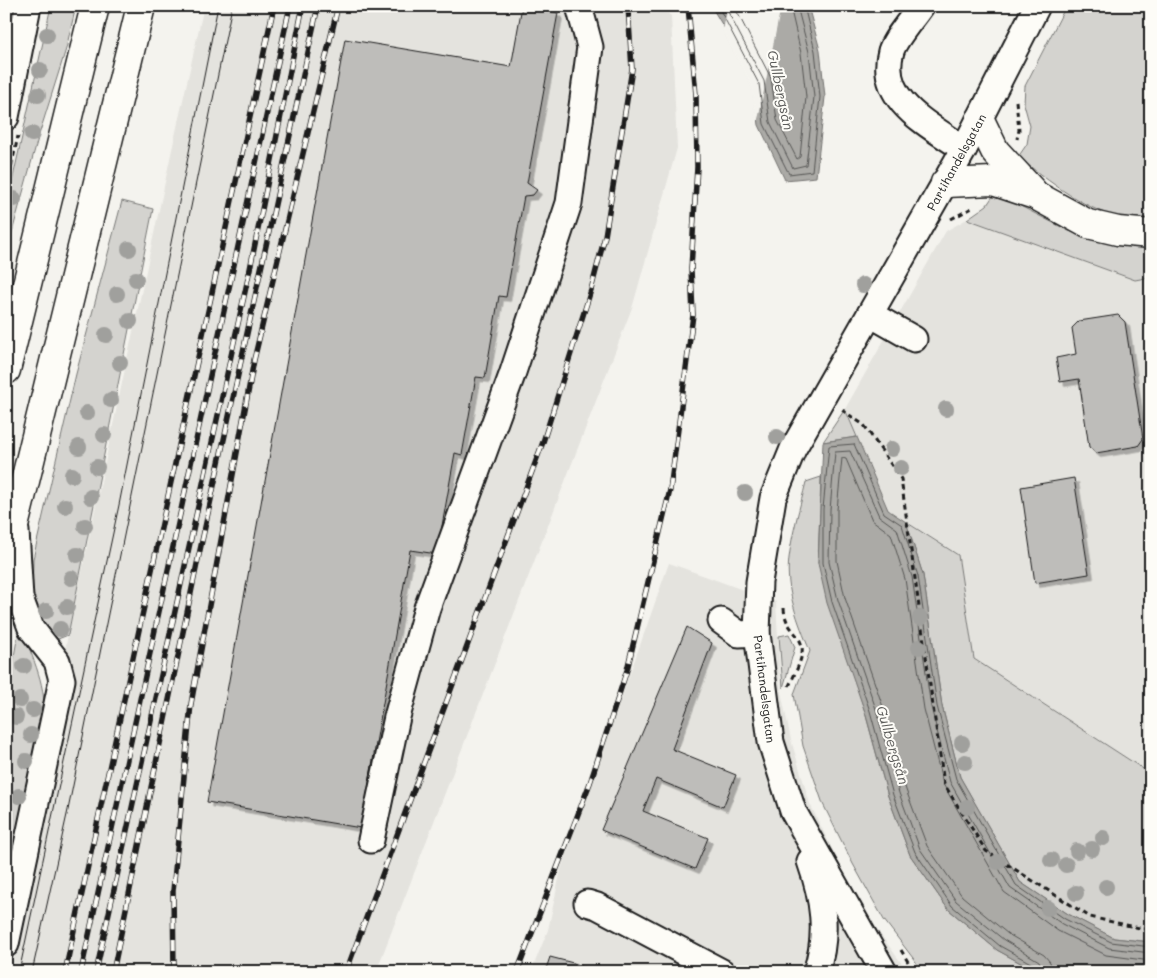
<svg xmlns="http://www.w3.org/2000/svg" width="1157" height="978" viewBox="0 0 1157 978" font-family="Mali,sans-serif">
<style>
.built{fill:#e4e3de}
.green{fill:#d4d3cf;stroke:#787876}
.water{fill:#abaaa6;stroke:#72716f}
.pier{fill:#f4f3ee}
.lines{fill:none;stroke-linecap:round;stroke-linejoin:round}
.shore{stroke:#555553;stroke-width:1}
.building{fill:#bebdba;stroke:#1c1c1c;filter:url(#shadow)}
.minor-casing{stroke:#1c1c1c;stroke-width:29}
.highway-casing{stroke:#1c1c1c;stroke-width:31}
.path{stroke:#1c1c1c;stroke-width:3;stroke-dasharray:5 4;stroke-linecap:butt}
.minor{stroke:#fdfcf7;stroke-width:25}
.highway{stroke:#fdfcf7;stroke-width:28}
.tram{stroke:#1c1c1c;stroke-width:1}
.rail-casing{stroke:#1c1c1c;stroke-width:5.5}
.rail{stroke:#fdfcf7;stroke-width:4;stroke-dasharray:11;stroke-linecap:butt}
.tree{fill:#a0a09d}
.labels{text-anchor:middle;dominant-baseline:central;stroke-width:4;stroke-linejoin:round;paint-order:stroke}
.street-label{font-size:12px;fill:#1c1c1c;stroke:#fdfcf7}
.water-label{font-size:14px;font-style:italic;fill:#5c5c5a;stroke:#fdfcf7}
</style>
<defs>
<filter id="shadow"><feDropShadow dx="4.5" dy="4.5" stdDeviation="0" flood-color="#0004"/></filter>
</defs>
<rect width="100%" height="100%" fill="#f4f3ee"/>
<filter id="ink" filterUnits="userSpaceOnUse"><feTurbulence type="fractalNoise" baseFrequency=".02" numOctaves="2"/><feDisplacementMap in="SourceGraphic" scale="10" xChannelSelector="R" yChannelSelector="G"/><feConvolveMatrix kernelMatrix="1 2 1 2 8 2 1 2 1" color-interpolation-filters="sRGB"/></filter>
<g filter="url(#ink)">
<g class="built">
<path d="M 204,6 L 660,6 L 671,16 L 677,148 L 633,305 L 376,972 L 6,972 L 6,925 L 171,154 Z"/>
<path d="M 967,219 L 1135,280 L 1151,277 L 1151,774 L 974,659 L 958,555 L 888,510 L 845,409 L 946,231 Z"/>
<path d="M 669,563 L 776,602 L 781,692 L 791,740 L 810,804 L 861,908 L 908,972 L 531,972 L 548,930 L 561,869 Z"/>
</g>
<g class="green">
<path d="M 51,6 L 76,6 L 66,49 L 38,138 L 6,254 L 6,209 Z"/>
<path d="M 1066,6 L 1151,6 L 1151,218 C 1143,218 1135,220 1127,219 C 1090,214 1047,180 1018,157 L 1027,144 L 1030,126 L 1024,104 L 1025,86 Z"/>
<path d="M 995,193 L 1069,231 L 1114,245 L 1151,246 L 1151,277 L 1135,280 L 967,219 L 987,205 Z"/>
<path d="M 122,201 L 153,209 L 68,635 L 53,641 L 35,615 L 32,601 L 33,559 L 76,374 Z"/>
<path d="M 845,409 L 857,437 L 823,442 Z"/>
<path d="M 821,477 L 818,563 L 865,712 L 888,796 L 910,855 L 948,909 L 997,950 L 1037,972 L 920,972 L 916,962 L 884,920 L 853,864 L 823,804 L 803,746 L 794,694 L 810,651 C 798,622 785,590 789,558 C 792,533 800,507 806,482 Z"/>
<path d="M 906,522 L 958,555 L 974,659 L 1151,774 L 1151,942 L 1114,938 L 1068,914 L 1020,882 L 960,777 L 942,706 L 923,575 Z"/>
<path d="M 20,623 C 30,654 46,681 44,714 L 6,889 L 6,701 Z"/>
<path d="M 789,634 L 795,647 L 783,688 L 779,636 Z"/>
</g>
<g class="water">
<path d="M 711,6 L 808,6 L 820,50 L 825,97 L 816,177 L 785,180 L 759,125 L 754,86 L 732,41 Z"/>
<path d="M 857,437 L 888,510 L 906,522 L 923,575 L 942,706 L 960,777 L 1020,882 L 1068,914 L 1114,938 L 1151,942 L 1151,972 L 1037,972 L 997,950 L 948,909 L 910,855 L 888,796 L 865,712 L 827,603 L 818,563 L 823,442 Z"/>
</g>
<path class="pier" d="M 728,6 L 781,6 L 757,125 L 752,87 L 723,30 Z"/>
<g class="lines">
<g class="shore">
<path d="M 718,6 L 759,84 L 764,124 L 789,174 L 812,171 L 820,97 L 815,51 L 804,6"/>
<path d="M 725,6 L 764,81 L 770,122 L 793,168 L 806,165 L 814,97 L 809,52 L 797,6"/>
<path d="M 734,6 L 771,78 L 777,120 L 797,159 L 800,157 L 806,97 L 801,53 L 790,6"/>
<path d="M 1038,972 L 1036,966 L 1000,946 L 952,906 L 915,852 L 893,795 L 870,711 L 832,602 L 823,563 L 823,509 L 829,446 L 854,444 L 884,513 L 902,525 L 918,576 L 937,706 L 956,779 L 1016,885 L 1065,919 L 1111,942 L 1151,947"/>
<path d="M 1044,972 L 1039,961 L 1004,940 L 956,901 L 920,849 L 899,793 L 876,709 L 838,600 L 829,562 L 830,510 L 835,452 L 850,451 L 879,516 L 897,529 L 912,577 L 931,707 L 950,782 L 1010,888 L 1062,924 L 1109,948 L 1151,953"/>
<path d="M 1052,972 L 1050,962 L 1044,955 L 1008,934 L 962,896 L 927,846 L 906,790 L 883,707 L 845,598 L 837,561 L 837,510 L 842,458 L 846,459 L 872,520 L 891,534 L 905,579 L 924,709 L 943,784 L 1004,892 L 1058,931 L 1106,955 L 1151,961"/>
</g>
</g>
<g class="building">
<path d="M 6,6 L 15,6 L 6,45 Z"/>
<path d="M 522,6 L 558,13 L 527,183 L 537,190 L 533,195 L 524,196 L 506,297 L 499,296 L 485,378 L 476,377 L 462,455 L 455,453 L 437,554 L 410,550 L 361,828 L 207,802 L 345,39 L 511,67 Z"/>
<path d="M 1118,315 L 1125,322 L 1143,439 L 1138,446 L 1096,453 L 1089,447 L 1079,379 L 1060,382 L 1056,358 L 1076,354 L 1072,328 L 1079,321 Z"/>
<path d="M 1074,478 L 1089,574 L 1035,583 L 1021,487 Z"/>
<path d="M 687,627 L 712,643 L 672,749 L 736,775 L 723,807 L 656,779 L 643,811 L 708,838 L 695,869 L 601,830 Z"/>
<path d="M 550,957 L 577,964 L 597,972 L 545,972 Z"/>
</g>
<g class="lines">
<g class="minor-casing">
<g id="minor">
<path d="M 921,6 C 913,18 895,38 891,51 C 877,101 930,125 964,149"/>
<path d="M 6,117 L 28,6"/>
<path d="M 870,314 L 914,339"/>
<path d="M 721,621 L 739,634 L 757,633"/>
<path d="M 371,840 L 397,717 L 427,608 L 512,375 L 569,203 L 590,47 L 579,6"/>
<path d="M 810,861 C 823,898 829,934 816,972"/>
<path d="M 587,903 L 597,906 L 722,972"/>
<path d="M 6,944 L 62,680 L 57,661 L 31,628 L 20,598 L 16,531"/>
<path d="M 884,972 L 793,811 L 771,742 L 757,633 L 759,582 L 773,498 L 793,449 L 964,149 L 1037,6"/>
</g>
</g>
<g class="highway-casing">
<g id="highway">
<path d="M 980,120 L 995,151 L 1033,192"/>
<path d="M 945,183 L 993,181 L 1035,195 L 1088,224 L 1118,231 L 1151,234"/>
<path d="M 6,370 L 95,6"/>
<path d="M 6,559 L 141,6"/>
</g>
</g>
<g class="path">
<path d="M 1016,101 L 1019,130 L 1017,139"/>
<path d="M 6,192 L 18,136"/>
<path d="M 951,219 L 974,207"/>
<path d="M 842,410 L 864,425 L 901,479 L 944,784 L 986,851 L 1090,917 L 1144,929 L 1151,928"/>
<path d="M 784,608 C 785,629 798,631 802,646 C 804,658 794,675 789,686"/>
<path d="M 901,950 L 914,972"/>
</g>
<use href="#minor" class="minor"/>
<use href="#highway" class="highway"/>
<g class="tram">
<path d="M 19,972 L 119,505 L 218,6"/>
<path d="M 32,972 L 68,810 L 232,6"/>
</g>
<g class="rail-casing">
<g id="rail">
<path d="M 65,972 L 274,6"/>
<path d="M 81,972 L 290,6"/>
<path d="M 96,972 L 250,269 L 303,6"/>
<path d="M 113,972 L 197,564 L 318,6"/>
<path d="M 174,972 L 173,891 L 191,704 L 254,360 L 338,6"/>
<path d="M 346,972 L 543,442 L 591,290 L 605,236 L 632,69 L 628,6"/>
<path d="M 517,972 L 590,783 L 627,670 L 670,490 L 693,315 L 691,269 L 697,167 L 696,95 L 688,6"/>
</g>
</g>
<use href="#rail" class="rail"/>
</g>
<g class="tree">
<circle cx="47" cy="35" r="8"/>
<circle cx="40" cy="70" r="8"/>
<circle cx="38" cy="95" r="8"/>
<circle cx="32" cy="134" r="8"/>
<circle cx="14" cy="199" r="8"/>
<circle cx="129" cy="249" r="8"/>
<circle cx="136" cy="279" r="8"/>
<circle cx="863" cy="285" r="8"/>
<circle cx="117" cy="294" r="8"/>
<circle cx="130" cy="321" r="8"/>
<circle cx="106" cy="335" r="8"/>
<circle cx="120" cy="363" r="8"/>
<circle cx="111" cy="400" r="8"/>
<circle cx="946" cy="409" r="8"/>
<circle cx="87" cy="413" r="8"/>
<circle cx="104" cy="435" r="8"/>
<circle cx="777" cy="437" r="8"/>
<circle cx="79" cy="447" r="8"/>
<circle cx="892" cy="449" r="8"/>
<circle cx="97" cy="467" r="8"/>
<circle cx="901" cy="468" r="8"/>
<circle cx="72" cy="475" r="8"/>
<circle cx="745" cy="493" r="8"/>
<circle cx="91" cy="497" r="8"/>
<circle cx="65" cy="506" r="8"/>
<circle cx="85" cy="526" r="8"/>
<circle cx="77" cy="555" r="8"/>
<circle cx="71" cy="578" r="8"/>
<circle cx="67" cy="607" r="8"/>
<circle cx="46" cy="611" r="8"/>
<circle cx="920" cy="618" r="8"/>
<circle cx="60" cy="629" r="8"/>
<circle cx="919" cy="647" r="8"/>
<circle cx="24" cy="666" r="8"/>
<circle cx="20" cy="700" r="8"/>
<circle cx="33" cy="710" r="8"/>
<circle cx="16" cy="717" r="8"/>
<circle cx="31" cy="735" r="8"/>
<circle cx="962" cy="743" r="8"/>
<circle cx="26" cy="761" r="8"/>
<circle cx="965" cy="762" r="8"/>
<circle cx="19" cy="796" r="8"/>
<circle cx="967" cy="807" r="8"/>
<circle cx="1103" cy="838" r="8"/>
<circle cx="1092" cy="849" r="8"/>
<circle cx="1077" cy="851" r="8"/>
<circle cx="1051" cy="860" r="8"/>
<circle cx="998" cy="862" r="8"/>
<circle cx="1066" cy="865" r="8"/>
<circle cx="1106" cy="887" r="8"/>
<circle cx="1076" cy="893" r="8"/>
<circle cx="1048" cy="908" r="8"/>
</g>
</g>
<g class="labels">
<g class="street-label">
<text transform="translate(956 162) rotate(-61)">Partihandelsgatan</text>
<text transform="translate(765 689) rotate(83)">Partihandelsgatan</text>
</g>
<g class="water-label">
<text transform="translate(781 90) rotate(78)">Gullbergsån</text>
<text transform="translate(893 745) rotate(73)">Gullbergsån</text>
</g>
</g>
<rect width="1157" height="978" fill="none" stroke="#fdfcf7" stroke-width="25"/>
<rect x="12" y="12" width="1132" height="953" fill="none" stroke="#1c1c1c" stroke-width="2" filter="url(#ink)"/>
</svg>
